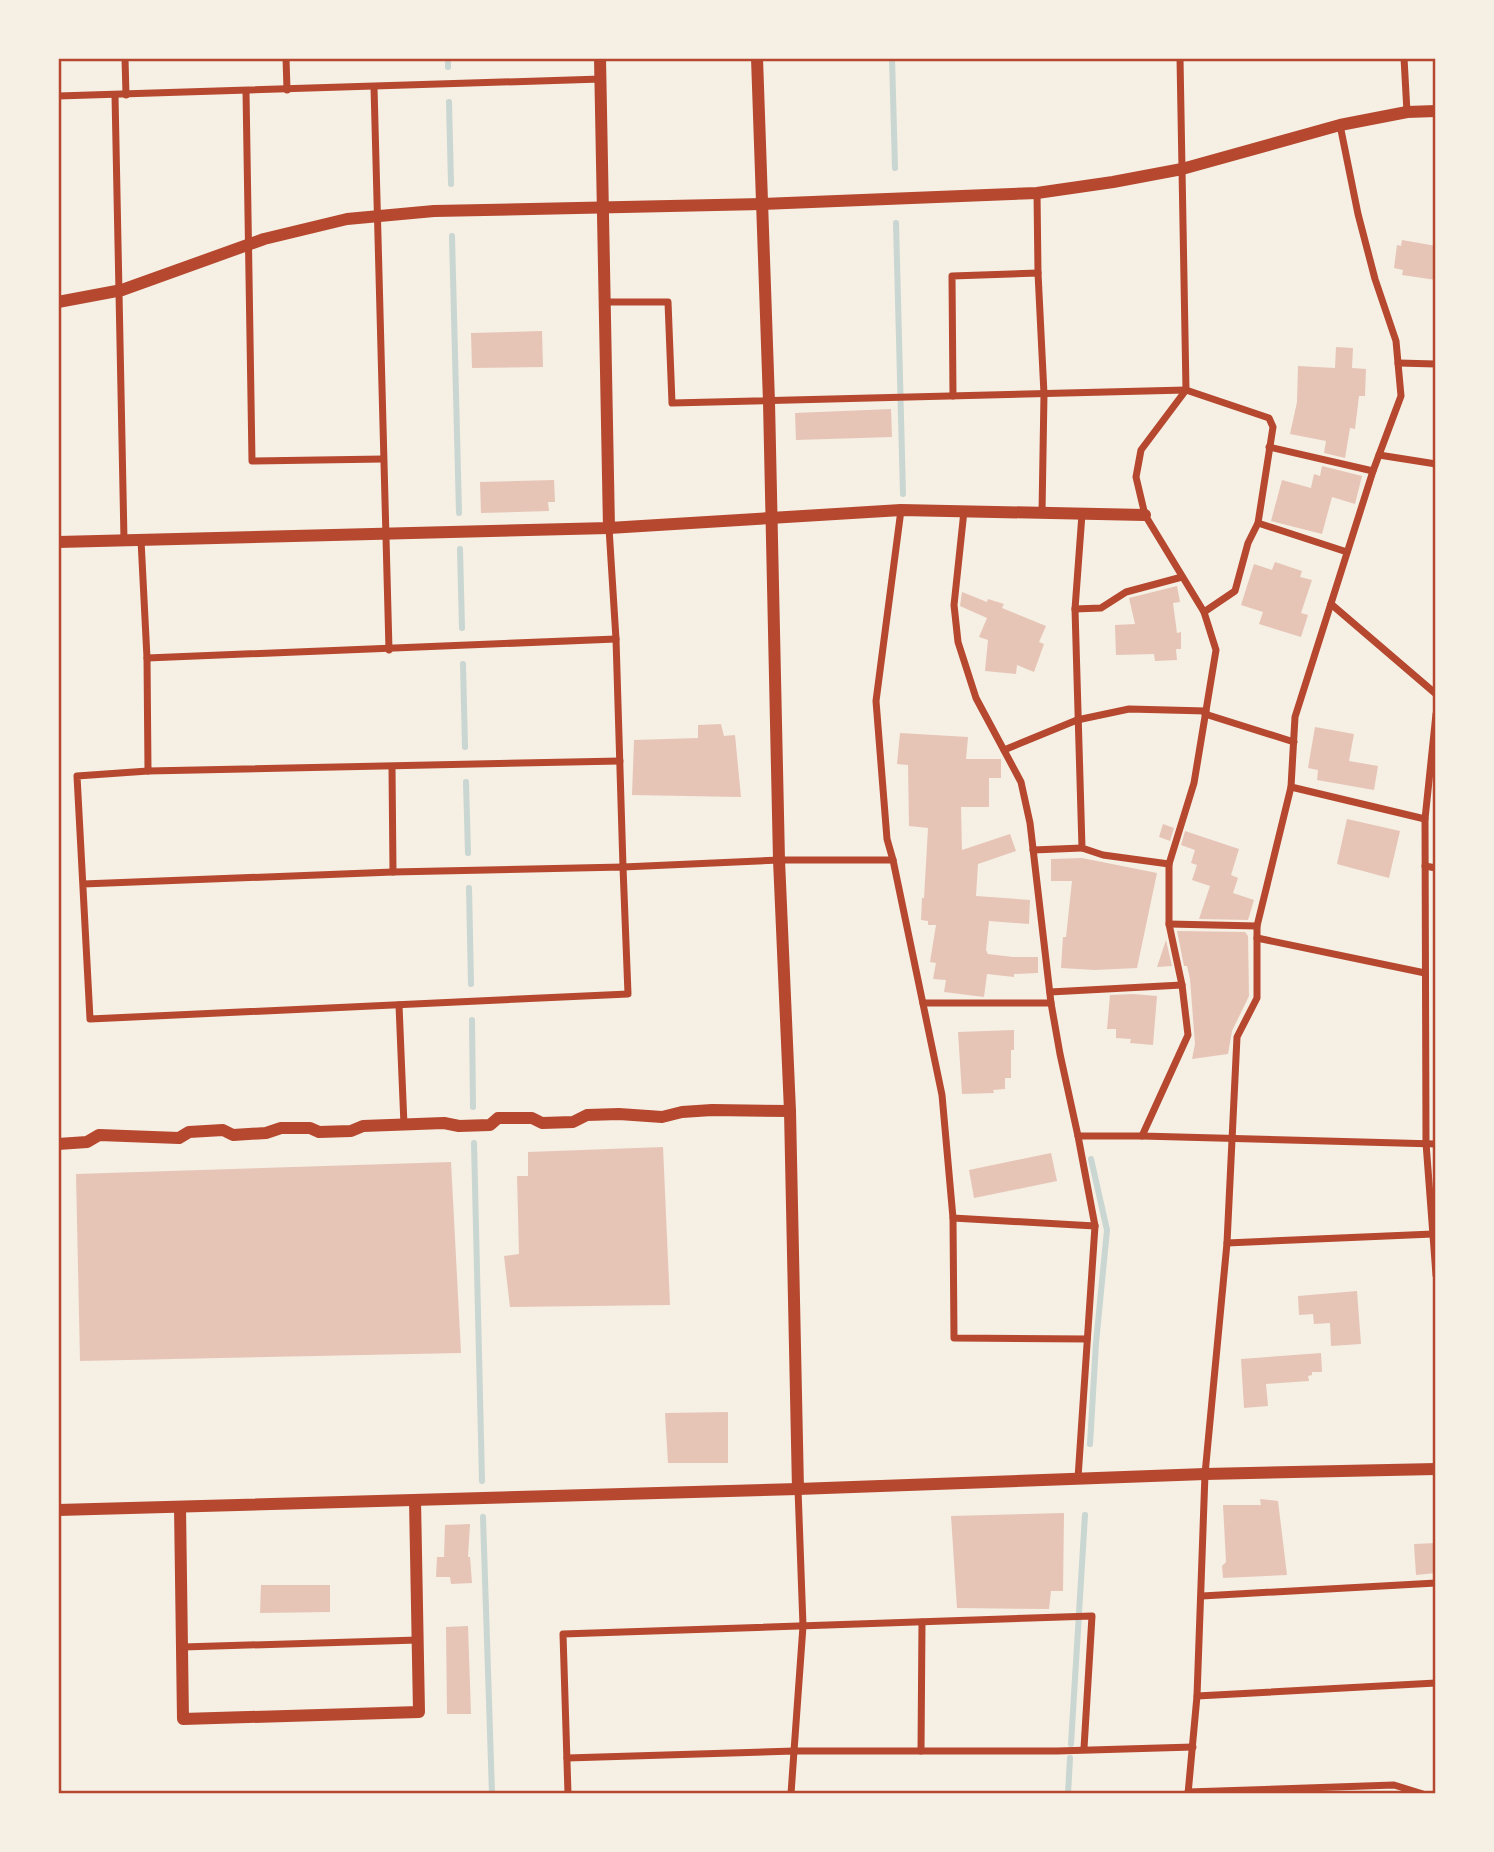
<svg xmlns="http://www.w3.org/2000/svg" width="1494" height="1852" viewBox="0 0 1494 1852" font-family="'Noto Serif',serif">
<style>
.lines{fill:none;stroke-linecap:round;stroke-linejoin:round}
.stream{stroke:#c9d6d2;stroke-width:6}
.building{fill:#e6c5b7}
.minor{stroke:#b5482f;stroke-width:7}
.tertiary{stroke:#b5482f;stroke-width:12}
.neatline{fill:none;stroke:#b5482f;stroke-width:2.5}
</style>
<rect width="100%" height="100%" fill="#f6efe4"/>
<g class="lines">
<g class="stream">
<path d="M 448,58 L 448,67"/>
<path d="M 892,58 L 895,168"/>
<path d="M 449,102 L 451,184"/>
<path d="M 896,223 L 903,494"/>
<path d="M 452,236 L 459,513"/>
<path d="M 460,549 L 462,628"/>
<path d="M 463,664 L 465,747"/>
<path d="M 466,782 L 468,853"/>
<path d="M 469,888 L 471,984"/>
<path d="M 472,1020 L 473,1107"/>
<path d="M 474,1143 L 482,1481"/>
<path d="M 1090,1444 L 1096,1343 L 1107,1230 L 1091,1159"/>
<path d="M 483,1517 L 492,1794"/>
<path d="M 1071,1744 L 1085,1515"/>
<path d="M 1068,1794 L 1070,1758"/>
</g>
</g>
<g class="building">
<path d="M 1402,240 L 1436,246 L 1436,280 L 1402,275 L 1403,270 L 1394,268 L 1397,245 L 1401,246 Z"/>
<path d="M 542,331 L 543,367 L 472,368 L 471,333 Z"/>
<path d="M 1336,347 L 1353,348 L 1352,368 L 1366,369 L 1365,396 L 1359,396 L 1355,429 L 1350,428 L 1345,458 L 1324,453 L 1326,441 L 1290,434 L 1297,402 L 1298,366 L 1335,368 Z"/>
<path d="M 891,409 L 892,437 L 796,440 L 795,413 Z"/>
<path d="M 1322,466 L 1362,476 L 1355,504 L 1332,497 L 1322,534 L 1271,521 L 1282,480 L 1311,488 L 1314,474 L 1320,476 Z"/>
<path d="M 554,480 L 555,502 L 548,502 L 549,511 L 481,513 L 480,482 Z"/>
<path d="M 1275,562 L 1302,571 L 1300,577 L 1312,580 L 1301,613 L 1308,615 L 1301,637 L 1259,624 L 1263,612 L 1241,605 L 1254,564 L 1272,570 Z"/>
<path d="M 1177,586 L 1180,602 L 1173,603 L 1177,633 L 1181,632 L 1181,649 L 1176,649 L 1177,660 L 1155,661 L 1154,654 L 1116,655 L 1115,625 L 1135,624 L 1129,598 Z"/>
<path d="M 962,592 L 987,602 L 988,599 L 1004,604 L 1002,608 L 1046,626 L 1039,642 L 1044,644 L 1034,672 L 1017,665 L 1016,674 L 985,671 L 988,640 L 979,637 L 987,618 L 960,606 Z"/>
<path d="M 721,724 L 724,736 L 735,735 L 741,797 L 632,795 L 634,740 L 698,738 L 698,725 Z"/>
<path d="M 1315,727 L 1354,734 L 1349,761 L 1378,766 L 1374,790 L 1317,780 L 1318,770 L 1308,768 Z"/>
<path d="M 900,733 L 968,737 L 966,759 L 1001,759 L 1001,778 L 989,778 L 989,807 L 961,807 L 962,850 L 1010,834 L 1016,851 L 978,864 L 976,896 L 1030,900 L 1029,924 L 989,921 L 986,950 L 988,954 L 1013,957 L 1038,957 L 1038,973 L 1014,974 L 1014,977 L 987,974 L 984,997 L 944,992 L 946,980 L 933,979 L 936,963 L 930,962 L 936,925 L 928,925 L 928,921 L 921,920 L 922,898 L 924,898 L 928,828 L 909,826 L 908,765 L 897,764 Z"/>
<path d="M 1347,819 L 1400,831 L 1389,878 L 1337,864 Z"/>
<path d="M 1163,824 L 1174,828 L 1170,841 L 1159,837 Z"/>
<path d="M 1185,831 L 1239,849 L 1231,875 L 1238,878 L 1233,893 L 1254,900 L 1248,920 L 1199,919 L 1210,886 L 1192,880 L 1197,865 L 1191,863 L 1195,850 L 1181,845 Z"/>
<path d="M 1082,858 L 1157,873 L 1137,968 L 1095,970 L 1061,968 L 1063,937 L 1066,937 L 1072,881 L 1051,881 L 1051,859 Z"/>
<path d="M 1177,931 L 1245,932 L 1248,936 L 1249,996 L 1232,1031 L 1228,1054 L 1192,1059 L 1195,1044 L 1190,979 L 1187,966 L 1184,966 Z"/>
<path d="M 1166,940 L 1172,966 L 1157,967 Z"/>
<path d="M 1133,994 L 1157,996 L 1153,1045 L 1130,1043 L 1131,1039 L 1116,1038 L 1116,1029 L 1107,1029 L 1110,995 Z"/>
<path d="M 1014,1030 L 1014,1050 L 1011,1050 L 1011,1078 L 1005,1078 L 1005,1089 L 993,1090 L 994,1093 L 962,1094 L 958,1032 Z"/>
<path d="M 663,1147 L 670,1305 L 510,1307 L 504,1256 L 519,1254 L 517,1176 L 528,1176 L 528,1152 Z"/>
<path d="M 1051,1153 L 1057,1181 L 974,1198 L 969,1170 Z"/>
<path d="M 451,1162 L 461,1353 L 80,1361 L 76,1174 Z"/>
<path d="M 1357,1291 L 1361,1344 L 1331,1346 L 1330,1323 L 1314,1324 L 1313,1314 L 1299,1315 L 1298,1296 Z"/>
<path d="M 1321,1353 L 1322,1372 L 1312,1372 L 1312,1375 L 1308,1376 L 1309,1381 L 1266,1384 L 1268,1406 L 1244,1408 L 1241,1359 Z"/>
<path d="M 728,1412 L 728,1463 L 668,1463 L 665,1413 Z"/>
<path d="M 1260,1499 L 1278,1501 L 1287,1575 L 1223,1578 L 1222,1566 L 1226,1562 L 1223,1505 L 1261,1505 Z"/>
<path d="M 1064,1513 L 1063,1591 L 1051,1591 L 1049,1609 L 957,1608 L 951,1516 Z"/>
<path d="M 470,1524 L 468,1557 L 470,1557 L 472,1583 L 451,1584 L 450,1577 L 436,1577 L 437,1557 L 444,1557 L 445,1525 Z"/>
<path d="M 1436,1543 L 1436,1573 L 1416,1575 L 1414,1544 Z"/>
<path d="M 261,1585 L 330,1585 L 330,1612 L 260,1613 Z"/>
<path d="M 468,1626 L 471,1714 L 447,1714 L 446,1627 Z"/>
</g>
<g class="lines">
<g class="minor">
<path d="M 125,58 L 126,95"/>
<path d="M 286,58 L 287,90"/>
<path d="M 1180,58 L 1186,390 L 1141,450 L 1136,477 L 1145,515 L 1204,612 L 1216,650 L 1194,783 L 1169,864 L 1169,924 L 1182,985 L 1188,1035 L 1142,1136 L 1436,1144"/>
<path d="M 1404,58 L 1407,112"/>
<path d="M 374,87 L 389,650"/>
<path d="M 246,91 L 252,461 L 383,459"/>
<path d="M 115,95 L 124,540"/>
<path d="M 58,96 L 601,79"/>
<path d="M 1037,193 L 1038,273"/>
<path d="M 605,302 L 668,302 L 672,403 L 1186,390 L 1269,418 L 1273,427 L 1258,523 L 1248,543 L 1235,591 L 1204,612"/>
<path d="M 1398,363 L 1436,364"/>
<path d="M 953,396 L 952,276 L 1038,273 L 1044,394 L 1042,513"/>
<path d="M 1269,447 L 1373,471"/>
<path d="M 1379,455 L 1436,464"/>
<path d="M 901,510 L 876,701 L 887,839 L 893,860 L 942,1095 L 953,1218 L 1095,1226 L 1078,1136 L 1142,1136"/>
<path d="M 964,511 L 954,605 L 958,642 L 976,698 L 1021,782 L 1030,823 L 1051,1003 L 1060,1054 L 1078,1136"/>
<path d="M 1082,514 L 1075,609 L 1082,848 L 1103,855 L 1169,864"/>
<path d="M 1258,523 L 1347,552"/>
<path d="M 609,528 L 616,639 L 623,867 L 779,860 L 893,860"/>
<path d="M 141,540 L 147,658 L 148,771 L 620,761"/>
<path d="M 1331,604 L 1436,694"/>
<path d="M 1075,609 L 1101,608 L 1126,592 L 1182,577"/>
<path d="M 147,658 L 616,639"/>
<path d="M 1205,714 L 1294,742"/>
<path d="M 1436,714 L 1425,819 L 1426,1143 L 1436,1275"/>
<path d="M 1004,750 L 1077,720 L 1129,709 L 1206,711"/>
<path d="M 392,767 L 393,872"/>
<path d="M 1291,787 L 1425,819"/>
<path d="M 1033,850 L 1082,848"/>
<path d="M 1425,866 L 1436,868"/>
<path d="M 83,884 L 393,872 L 623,867 L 628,994 L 90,1019 L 77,776 L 148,771"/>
<path d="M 1169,924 L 1257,926"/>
<path d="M 1257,938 L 1425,973"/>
<path d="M 1050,992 L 1182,985"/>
<path d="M 923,1003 L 1051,1003"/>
<path d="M 399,1005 L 404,1125"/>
<path d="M 953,1218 L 954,1338 L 1087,1339"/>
<path d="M 1227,1243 L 1433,1234"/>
<path d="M 1078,1478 L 1095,1226"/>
<path d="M 798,1489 L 803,1626 L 794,1751 L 1057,1751 L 1193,1747"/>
<path d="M 1202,1596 L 1436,1583"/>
<path d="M 183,1647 L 418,1640"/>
<path d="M 1197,1696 L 1436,1683"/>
<path d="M 921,1751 L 922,1622"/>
<path d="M 567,1758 L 794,1751 L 791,1794"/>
<path d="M 1188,1792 L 1394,1785 L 1423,1794"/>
<path d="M 568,1794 L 563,1634 L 1092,1616 L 1084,1748"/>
<path d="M 1188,1794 L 1197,1696 L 1205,1474 L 1227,1243 L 1237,1037 L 1257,998 L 1257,926 L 1291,787 L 1295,717 L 1373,471 L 1401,396 L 1396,341 L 1375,279 L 1358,214 L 1340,125"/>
</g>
<g class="tertiary">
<path d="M 757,58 L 769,402 L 779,860 L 790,1111 L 798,1489"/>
<path d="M 58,302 L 122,290 L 264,239 L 347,219 L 434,211 L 762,204 L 1037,193 L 1113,182 L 1182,169 L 1340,125 L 1407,112 L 1436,111"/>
<path d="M 609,528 L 901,510 L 1145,515"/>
<path d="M 58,542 L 609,528 L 600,58"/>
<path d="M 58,1144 L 87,1142 L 99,1135 L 179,1138 L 189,1132 L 223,1130 L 233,1135 L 266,1133 L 281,1128 L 310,1128 L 319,1132 L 351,1131 L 363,1126 L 444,1123 L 459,1126 L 490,1125 L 498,1118 L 532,1118 L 542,1123 L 573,1122 L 587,1115 L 619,1114 L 662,1117 L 682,1112 L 712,1110 L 790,1111"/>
<path d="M 180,1507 L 183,1719 L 419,1712 L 415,1500"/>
<path d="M 58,1510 L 798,1489 L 1205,1474 L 1436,1469"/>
</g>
</g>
<rect width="1494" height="1852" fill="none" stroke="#f6efe4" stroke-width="119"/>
<rect x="60" y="60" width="1374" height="1732" class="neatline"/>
</svg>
